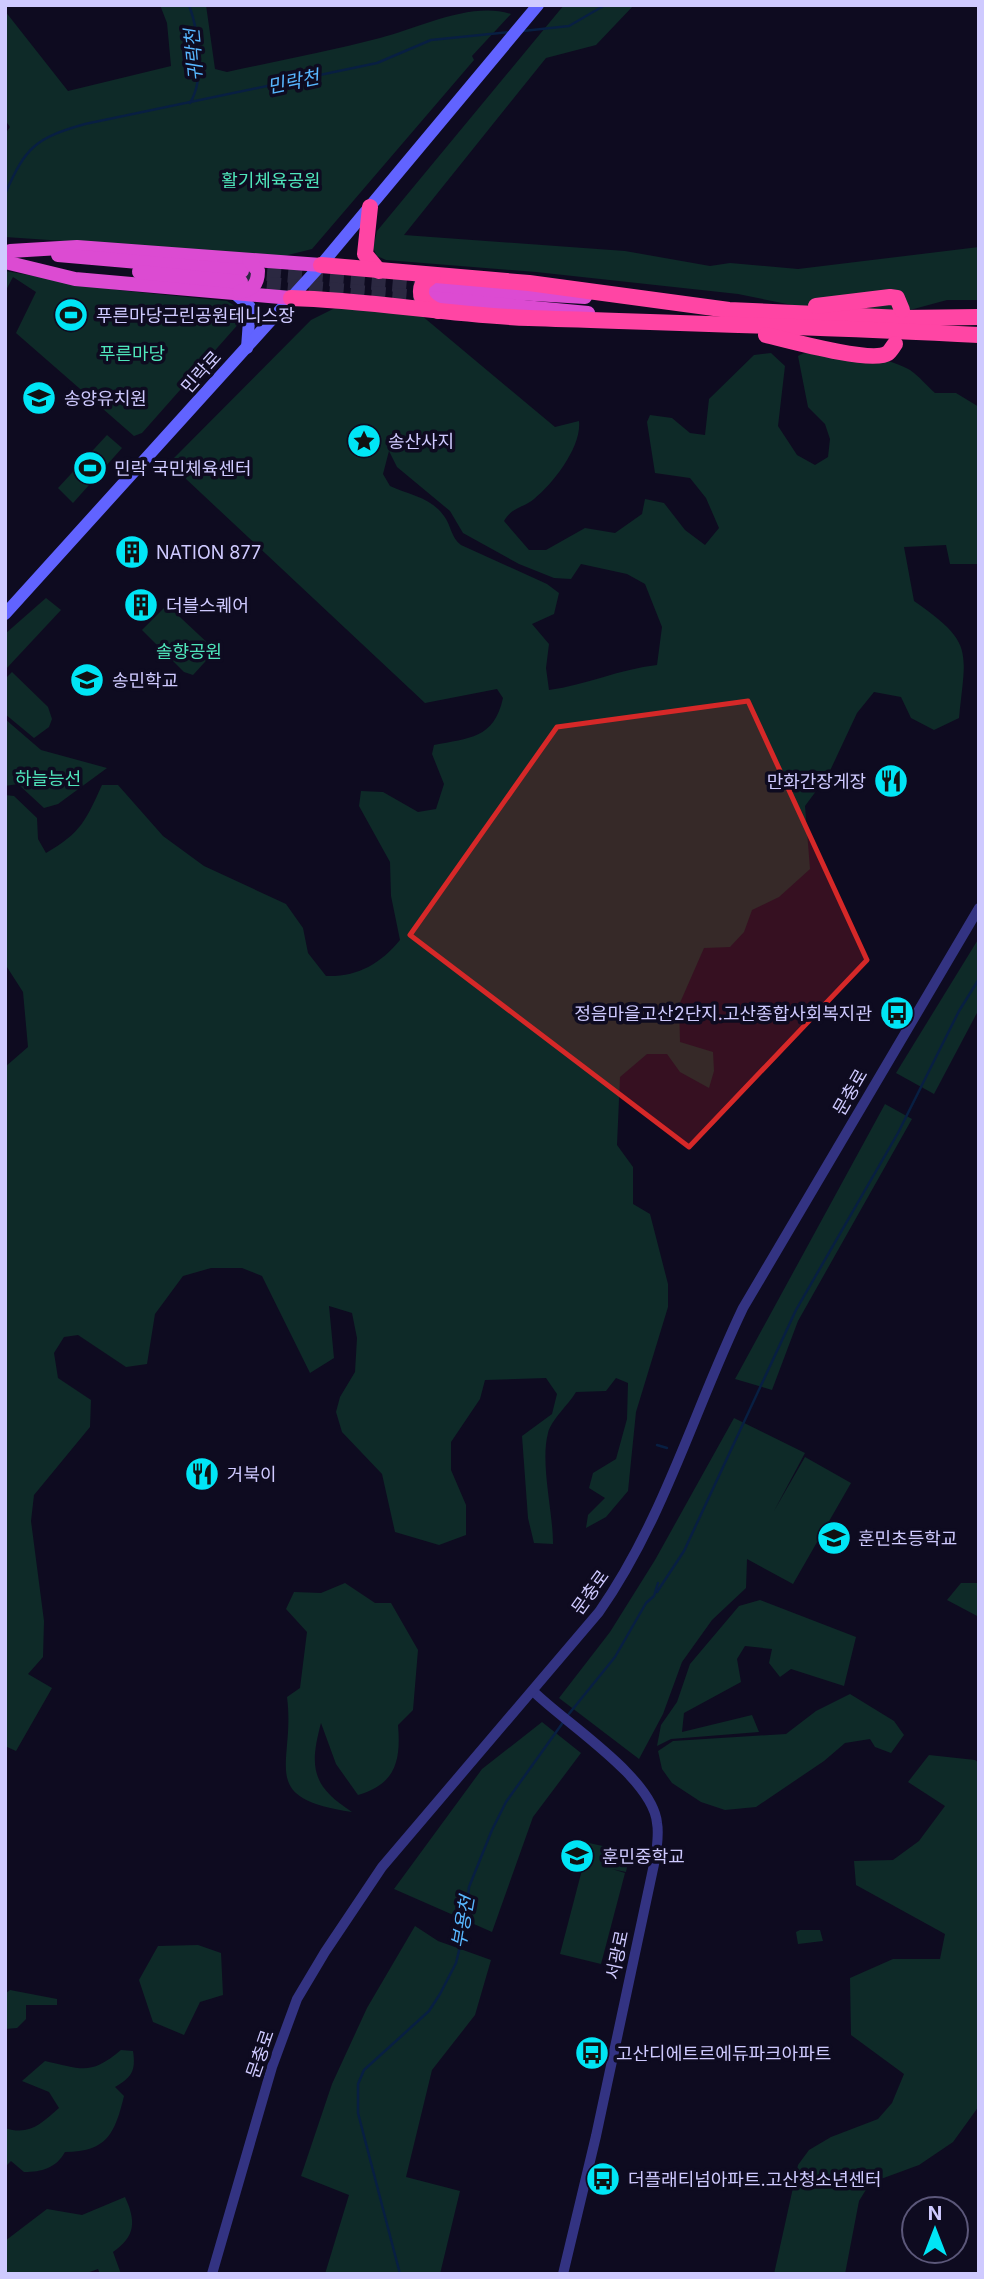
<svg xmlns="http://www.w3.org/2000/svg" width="984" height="2279" viewBox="0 0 984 2279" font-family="Inter,'Noto Sans KR',sans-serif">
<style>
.green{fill:#0e2a28;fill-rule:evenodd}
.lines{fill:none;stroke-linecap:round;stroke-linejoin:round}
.stream{stroke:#081f42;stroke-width:2.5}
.trunk-tunnel{stroke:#2b2841;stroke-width:14;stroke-dasharray:14 7;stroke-linecap:butt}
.tertiary{stroke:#333382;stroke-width:10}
.secondary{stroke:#6163ff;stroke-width:12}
.trunk{stroke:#dc4bd2;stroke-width:14}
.motorway{stroke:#ff45a4;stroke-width:16}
.marked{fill:#d62828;fill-opacity:0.2;stroke:#d62828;stroke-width:5;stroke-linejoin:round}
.labels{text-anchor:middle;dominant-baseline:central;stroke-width:7;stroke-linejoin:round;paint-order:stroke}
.park-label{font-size:18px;fill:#4fe6bb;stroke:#0e0b20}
.poi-label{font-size:18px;fill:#cfcaff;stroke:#0e0b20;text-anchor:start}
.street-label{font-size:18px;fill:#cfcaff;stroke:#0e0b20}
.water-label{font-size:19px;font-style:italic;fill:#58b7ff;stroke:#0e0b20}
</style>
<rect width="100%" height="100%" fill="#0e0b20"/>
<g class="green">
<path d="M 160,5 L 206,5 L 215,69 L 227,72 C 278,61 330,51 380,38 C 419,28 471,1 511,14 L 472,56 L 474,60 L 312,249 L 284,256 L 5,237 L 5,134 L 10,127 L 5,120 L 5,11 L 68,91 L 171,66 L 167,23 Z"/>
<path d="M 564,5 L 634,5 L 596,45 L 546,58 L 404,235 L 625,251 L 710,266 L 730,263 L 798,269 L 979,247 L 979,300 L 947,300 L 910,310 L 802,307 L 738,294 L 536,272 L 386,260 L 377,256 L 373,248 L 377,231 Z"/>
<path d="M 5,271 L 117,290 L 227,301 L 238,308 L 241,321 L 142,433 L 134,436 L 16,333 L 36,292 L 13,277 L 5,292 Z"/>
<path d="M 337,307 L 421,315 L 555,427 L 579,421 C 582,446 554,483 534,499 C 523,508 512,507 504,521 L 529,550 L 546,550 L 585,528 L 615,533 L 642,514 L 645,499 L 664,503 L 685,530 L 705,545 L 719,528 L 706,498 L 690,478 L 655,473 L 647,422 L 650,415 L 672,418 L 690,433 L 705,435 L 709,399 L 754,355 L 771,353 L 785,366 L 778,426 L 797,455 L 815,465 L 828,457 L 830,439 L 825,424 L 808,407 L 798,356 C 820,343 888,357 910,370 C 919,376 927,386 935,393 L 956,393 L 979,407 L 979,564 L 950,564 L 946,545 L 904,547 L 914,601 C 974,643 966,649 959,718 L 934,730 L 911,718 L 901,697 L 874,692 L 857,713 L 828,775 L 805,806 L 810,869 L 779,897 L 752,910 L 744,932 L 730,947 L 704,948 L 679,1005 L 680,1042 L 713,1052 L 714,1071 L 709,1088 L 680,1072 L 667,1054 L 647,1054 L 620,1077 L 617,1145 L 633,1167 L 633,1204 L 650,1214 L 668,1284 L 668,1307 L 636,1412 L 628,1491 L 606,1517 L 586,1528 L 588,1515 L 605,1498 L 589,1488 L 593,1473 L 616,1459 L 627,1419 L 628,1383 L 616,1378 L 606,1391 L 576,1392 C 569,1404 551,1420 548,1433 C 540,1463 553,1511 553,1544 L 534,1543 L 528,1518 L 522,1436 L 552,1414 L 557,1394 L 546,1378 L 485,1380 L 480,1399 L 451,1442 L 451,1470 L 466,1505 L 466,1535 L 439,1545 L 395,1532 L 382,1474 L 342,1432 L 336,1412 L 340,1397 L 355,1372 L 357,1338 L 352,1313 L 329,1306 L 334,1358 L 310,1373 L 262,1276 L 242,1268 L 211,1268 L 183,1276 L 155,1314 L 147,1364 L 126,1367 L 78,1335 L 64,1337 L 54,1353 L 58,1378 L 91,1400 L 90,1427 L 34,1495 L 31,1521 L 44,1621 L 43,1657 L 28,1674 L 52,1688 L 16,1751 L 5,1746 L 5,1067 L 28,1047 L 23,992 L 5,964 L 5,795 L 14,796 L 37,818 L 38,839 L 46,853 C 81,833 86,820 102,785 L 118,785 L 163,836 L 204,866 L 286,904 L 303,928 L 308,953 L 326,976 C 358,977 380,964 400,940 L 391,896 L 390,862 L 359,806 L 361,791 L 383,792 L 418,812 L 436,809 L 444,784 L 432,754 L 434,745 C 469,738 494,739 503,698 L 497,689 L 425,703 L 169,463 L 311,320 ZM 389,451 L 397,467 L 450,511 L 463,533 L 519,564 L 554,578 L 571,579 L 581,564 L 627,574 L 645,584 L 662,627 L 657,665 C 620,669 586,685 549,690 L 546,668 L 549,644 L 532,624 L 554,614 L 559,593 L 547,584 L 461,545 C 451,538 451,525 444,516 C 431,497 409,495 390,486 L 383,474 Z"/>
<path d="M 107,435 L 122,448 L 73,503 L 58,488 Z"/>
<path d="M 46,598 L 61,610 L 5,670 L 5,634 Z"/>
<path d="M 167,605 L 213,648 L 214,652 L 193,675 L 184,672 L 142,630 Z"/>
<path d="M 12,672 L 48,707 L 52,719 L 49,727 L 34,738 L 5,714 L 5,679 Z"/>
<path d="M 5,719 L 41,750 L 107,768 L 58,804 L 44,808 L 18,784 L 5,786 Z"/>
<path d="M 979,938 L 979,1009 L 934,1094 L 896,1073 Z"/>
<path d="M 885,1104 L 912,1119 L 798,1321 L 772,1390 L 735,1379 Z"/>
<path d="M 734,1418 L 805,1453 L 774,1511 L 805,1457 L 851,1483 L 793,1584 L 747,1559 L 746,1588 L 712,1620 L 682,1662 L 663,1714 L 639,1759 L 559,1698 L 610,1632 L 655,1560 Z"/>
<path d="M 345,1583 L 375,1603 L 391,1603 L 418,1650 L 413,1710 L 398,1725 C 401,1760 396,1784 358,1795 L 336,1764 L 321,1723 C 309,1768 312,1786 352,1812 C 255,1798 296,1765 287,1697 L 300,1688 L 307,1632 L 286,1609 L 294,1592 L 321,1593 Z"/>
<path d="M 961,1583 L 979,1583 L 979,1617 L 947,1600 Z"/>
<path d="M 760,1600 L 856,1637 L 844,1686 L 791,1669 L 780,1677 L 769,1663 L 772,1649 L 745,1646 L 737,1659 L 741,1682 L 684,1713 L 682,1732 L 752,1715 L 759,1732 L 671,1739 L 657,1746 L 661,1725 L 677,1702 L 690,1664 L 739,1606 Z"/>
<path d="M 850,1694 L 894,1721 L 904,1735 L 891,1753 L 875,1747 L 870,1739 L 845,1743 L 824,1761 L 756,1807 L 725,1810 L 701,1802 L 672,1783 L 662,1769 L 658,1751 L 673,1741 L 786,1734 L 816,1711 Z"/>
<path d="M 542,1722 L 581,1753 L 533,1817 L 492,1932 L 394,1889 L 482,1769 Z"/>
<path d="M 929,1755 L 975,1760 L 979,1763 L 979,2106 L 953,2142 L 919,2165 L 870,2183 L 859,2201 L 845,2274 L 774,2274 L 798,2165 L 809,2150 L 831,2137 L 878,2119 L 892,2103 L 904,2074 L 851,2035 L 850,1978 L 893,1959 L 940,1959 L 945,1934 L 856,1885 L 854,1861 L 893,1860 L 919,1841 L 945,1806 L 908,1782 Z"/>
<path d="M 589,1843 L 630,1852 L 626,1872 L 612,1869 L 625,1873 L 601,1964 L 560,1954 Z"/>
<path d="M 415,1926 L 438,1941 L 491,1960 L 475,2015 L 432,2070 L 406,2177 L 460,2191 L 440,2274 L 325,2274 L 349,2195 L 301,2176 L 332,2084 L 367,2008 Z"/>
<path d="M 800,1930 L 820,1930 L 823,1941 L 798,1944 L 796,1932 Z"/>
<path d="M 198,1945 L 221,1953 L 223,1995 L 200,2002 L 184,2035 L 153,2022 L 139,1980 L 158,1946 Z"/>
<path d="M 10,1990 L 57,1999 L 57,2005 L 26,2005 L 26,2019 L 17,2028 L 5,2029 L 5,1994 Z"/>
<path d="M 121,2050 L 133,2051 C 136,2071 132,2077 115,2087 L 124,2096 C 115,2133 107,2152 65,2152 C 56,2168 42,2172 24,2172 L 11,2161 L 5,2167 L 5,2128 C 29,2136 41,2124 59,2108 L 49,2092 L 22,2081 L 45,2061 C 82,2069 90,2076 121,2050 Z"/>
<path d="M 125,2197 C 136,2221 136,2236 113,2252 L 121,2274 L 100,2274 L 98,2269 L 84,2274 L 5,2274 L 5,2241 L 47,2209 L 82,2215 Z"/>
</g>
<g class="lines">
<g class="stream">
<path d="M 189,5 C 199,32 205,79 190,103"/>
<path d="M 523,31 L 569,26 L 605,5"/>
<path d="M 5,194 C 26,146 36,138 85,124 L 377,63 L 431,40 L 510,32"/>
<path d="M 657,1445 L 667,1448"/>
<path d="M 657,1592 L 684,1551 L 796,1310 L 898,1133 L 959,1011 L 979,979"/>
<path d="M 568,1715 L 615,1657 L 646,1603 L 654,1596 L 658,1583"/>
<path d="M 400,2274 L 358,2113 L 358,2084 L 364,2070 L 429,2011 L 440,1994 L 456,1963 L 464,1930 L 469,1887 L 492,1830 L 506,1802 L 564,1721"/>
</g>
<g class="trunk-tunnel">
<path d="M 246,272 L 432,288"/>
<path d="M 246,282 L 429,298"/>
</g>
<g class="tertiary">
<path d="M 533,1691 C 565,1723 653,1778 657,1823 C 659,1833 657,1845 656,1855 L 596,2136 L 563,2274"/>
<path d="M 212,2274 L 272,2067 L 297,1999 L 325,1952 L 382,1867 L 599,1612 C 664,1519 694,1410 743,1308 L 979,908"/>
</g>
<g class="secondary">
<path d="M 234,293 L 250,307 L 247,348"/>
<path d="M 5,614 L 321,265 L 538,5"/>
</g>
<g class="trunk">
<path d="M 10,251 L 77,247 L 321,265"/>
<path d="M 58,255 L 242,271"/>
<path d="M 5,262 L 75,279 L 291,298"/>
<path d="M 139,272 L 241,282"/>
<path d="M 433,288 L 585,297"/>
<path d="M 239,292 C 252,290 258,285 258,271 L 249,260"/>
<path d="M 429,298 L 588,313"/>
</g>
<g class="motorway">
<path d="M 370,207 L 365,254 L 379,271"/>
<path d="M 321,265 L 529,283 L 729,310 L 903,318 L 979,317"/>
<path d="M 433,275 L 423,283 C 417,297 425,305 438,311"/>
<path d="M 291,298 C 370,300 449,315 529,318 C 679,323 829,327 979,335"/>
<path d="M 816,306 L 890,297 L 897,298 L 902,310"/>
<path d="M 766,335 C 787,340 873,364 888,353 C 890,352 894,345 895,344"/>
</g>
</g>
<path class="marked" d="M 748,701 L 867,960 L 689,1147 L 410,935 L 557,727 Z"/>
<defs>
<g id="stadium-disc" transform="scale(1.75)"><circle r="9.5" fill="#00e5f5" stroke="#0e0b20"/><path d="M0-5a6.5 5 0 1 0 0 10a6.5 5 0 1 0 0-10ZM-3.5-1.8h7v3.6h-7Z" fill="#111"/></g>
<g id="school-disc" transform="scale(1.75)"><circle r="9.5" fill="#00e5f5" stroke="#0e0b20"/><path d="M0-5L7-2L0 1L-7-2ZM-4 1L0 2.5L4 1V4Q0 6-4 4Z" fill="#111"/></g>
<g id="sight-disc" transform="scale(1.75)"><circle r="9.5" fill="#00e5f5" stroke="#0e0b20"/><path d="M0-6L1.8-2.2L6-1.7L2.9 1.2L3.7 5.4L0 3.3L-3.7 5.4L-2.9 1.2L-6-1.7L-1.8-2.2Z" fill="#111"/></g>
<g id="building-disc" transform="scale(1.75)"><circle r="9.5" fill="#00e5f5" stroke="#0e0b20"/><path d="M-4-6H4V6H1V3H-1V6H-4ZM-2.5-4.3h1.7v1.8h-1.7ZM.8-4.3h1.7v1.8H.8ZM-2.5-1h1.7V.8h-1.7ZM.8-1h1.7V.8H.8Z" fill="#111"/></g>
<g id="restaurant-disc" transform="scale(1.75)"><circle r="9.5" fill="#00e5f5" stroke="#0e0b20"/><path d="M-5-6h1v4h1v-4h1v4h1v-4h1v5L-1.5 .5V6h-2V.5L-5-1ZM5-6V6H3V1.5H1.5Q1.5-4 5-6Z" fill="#111"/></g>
<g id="bus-disc" transform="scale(1.75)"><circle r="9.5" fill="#00e5f5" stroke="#0e0b20"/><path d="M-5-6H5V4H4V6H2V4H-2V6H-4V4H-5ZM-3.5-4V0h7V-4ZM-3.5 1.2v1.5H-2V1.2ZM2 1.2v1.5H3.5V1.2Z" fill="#111"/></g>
</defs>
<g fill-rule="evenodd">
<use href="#stadium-disc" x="71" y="315"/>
<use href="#school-disc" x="39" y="398"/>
<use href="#sight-disc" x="364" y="441"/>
<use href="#stadium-disc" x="90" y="468"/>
<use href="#building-disc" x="132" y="552"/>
<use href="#building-disc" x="141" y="605"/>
<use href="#school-disc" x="87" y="680"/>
<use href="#restaurant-disc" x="891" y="781"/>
<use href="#bus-disc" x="897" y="1013"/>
<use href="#restaurant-disc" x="202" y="1474"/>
<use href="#school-disc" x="834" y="1538"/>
<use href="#school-disc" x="577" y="1856"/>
<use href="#bus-disc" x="592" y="2053"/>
<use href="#bus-disc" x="603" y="2179"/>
</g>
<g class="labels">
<g class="park-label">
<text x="271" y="180">활기체육공원</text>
<text x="132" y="353">푸른마당</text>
<text x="189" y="651">솔향공원</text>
<text x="48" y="778">하늘능선</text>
</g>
<g class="poi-label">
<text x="96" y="315">푸른마당근린공원테니스장</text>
<text x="64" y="398">송양유치원</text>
<text x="388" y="441">송산사지</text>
<text x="114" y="468">민락 국민체육센터</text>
<text x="156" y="552">NATION 877</text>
<text x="166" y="605">더블스퀘어</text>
<text x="112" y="680">송민학교</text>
<text x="866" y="781" text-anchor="end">만화간장게장</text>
<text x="872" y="1013" text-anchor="end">정음마을고산2단지.고산종합사회복지관</text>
<text x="227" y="1474">거북이</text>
<text x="858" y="1538">훈민초등학교</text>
<text x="602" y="1856">훈민중학교</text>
<text x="616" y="2053">고산디에트르에듀파크아파트</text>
<text x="628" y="2179">더플래티넘아파트.고산청소년센터</text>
</g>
<g class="street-label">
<text transform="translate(201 372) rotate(-48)">민락로</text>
<text transform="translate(850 1092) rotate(-60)">문충로</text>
<text transform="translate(590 1592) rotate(-54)">문충로</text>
<text transform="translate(617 1955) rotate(-78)">서광로</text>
<text transform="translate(260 2054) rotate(-71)">문충로</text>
</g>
<g class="water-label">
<text transform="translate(194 55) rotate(-95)">귀락천</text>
<text transform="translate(293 82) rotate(-12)">민락천</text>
<text transform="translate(463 1922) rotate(-80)">부용천</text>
</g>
</g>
<rect width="984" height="2279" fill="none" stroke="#cfcaff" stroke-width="14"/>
<g transform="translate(935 2230)"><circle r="33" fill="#0e0b20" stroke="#5b5779" stroke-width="2"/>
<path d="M0-5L12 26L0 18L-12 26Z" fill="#00e5f5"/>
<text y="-10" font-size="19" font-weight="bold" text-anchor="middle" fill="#cfcaff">N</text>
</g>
</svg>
